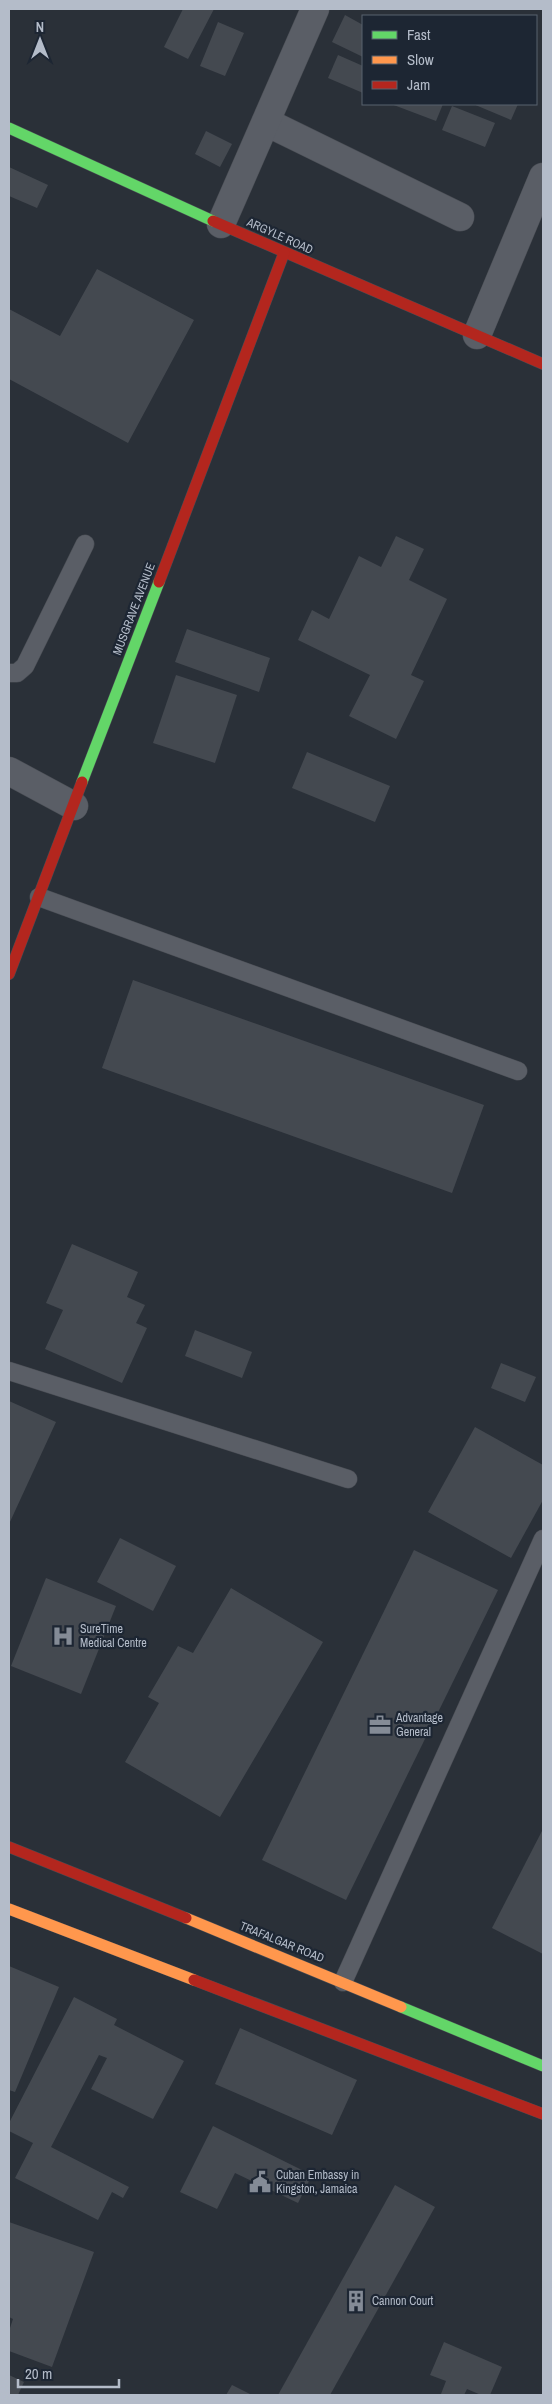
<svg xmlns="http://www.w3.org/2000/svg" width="552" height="2404" viewBox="0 0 552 2404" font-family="'Archivo Narrow',sans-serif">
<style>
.building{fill:#444950}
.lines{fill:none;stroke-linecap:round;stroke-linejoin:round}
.lane-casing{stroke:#484c53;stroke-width:19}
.street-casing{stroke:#484c53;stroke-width:29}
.fast-casing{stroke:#484c53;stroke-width:12}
.slow-casing{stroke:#484c53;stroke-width:12}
.jam-casing{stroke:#484c53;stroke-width:12}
.lane{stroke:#5a5e66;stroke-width:18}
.street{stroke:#5a5e66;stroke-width:28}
.fast{stroke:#63d668;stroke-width:11}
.slow{stroke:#ff974d;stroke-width:11}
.jam{stroke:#b3261e;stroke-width:11}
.labels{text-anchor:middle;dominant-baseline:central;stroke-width:4.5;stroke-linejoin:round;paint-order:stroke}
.street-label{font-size:12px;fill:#b4bcc9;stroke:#1d2633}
.poi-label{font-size:12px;fill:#b4bcc9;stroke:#1d2633;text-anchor:start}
</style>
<rect width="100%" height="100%" fill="#2a3038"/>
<g class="building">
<path d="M 183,9 L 214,9 L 188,59 L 164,47 Z"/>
<path d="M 345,15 L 363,25 L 363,57 L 332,42 Z"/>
<path d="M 218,22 L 244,33 L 225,76 L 200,66 Z"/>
<path d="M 338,55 L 363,66 L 363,93 L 328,78 Z"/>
<path d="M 391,104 L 443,104 L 436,121 Z"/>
<path d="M 473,104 L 518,104 L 511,120 Z"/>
<path d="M 452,106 L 495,123 L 485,147 L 442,130 Z"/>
<path d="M 206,131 L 232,144 L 220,167 L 195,154 Z"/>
<path d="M 9,167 L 48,185 L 37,208 L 9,196 Z"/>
<path d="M 97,269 L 194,320 L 128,443 L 9,379 L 9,309 L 60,336 Z"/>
<path d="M 396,536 L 424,549 L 409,580 L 447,599 L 411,675 L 424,681 L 396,739 L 349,716 L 370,675 L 298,640 L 312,610 L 329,619 L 359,556 L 381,567 Z"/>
<path d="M 187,629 L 270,658 L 259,692 L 175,662 Z"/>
<path d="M 176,675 L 237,695 L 215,763 L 153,743 Z"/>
<path d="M 307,752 L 390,786 L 375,822 L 292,788 Z"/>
<path d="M 133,980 L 484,1105 L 452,1193 L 102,1068 Z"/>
<path d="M 72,1244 L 138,1272 L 127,1297 L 145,1305 L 136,1323 L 147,1328 L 122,1383 L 45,1349 L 63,1310 L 46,1303 Z"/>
<path d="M 195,1330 L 252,1352 L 242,1378 L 185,1356 Z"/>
<path d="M 501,1363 L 536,1377 L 525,1402 L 491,1388 Z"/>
<path d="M 9,1401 L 56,1422 L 9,1524 Z"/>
<path d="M 475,1427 L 543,1465 L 543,1500 L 511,1558 L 428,1512 Z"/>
<path d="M 120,1538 L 176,1566 L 153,1611 L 97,1582 Z"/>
<path d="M 414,1550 L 498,1590 L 346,1900 L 262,1860 Z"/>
<path d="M 46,1578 L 116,1606 L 81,1694 L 11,1666 Z"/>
<path d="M 231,1588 L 323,1642 L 220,1817 L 125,1762 L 159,1703 L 148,1697 L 178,1646 L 193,1653 Z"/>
<path d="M 543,1829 L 543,1954 L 492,1928 Z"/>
<path d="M 9,1966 L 59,1987 L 15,2092 L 9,2090 Z"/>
<path d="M 74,1997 L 117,2019 L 114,2025 L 184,2061 L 153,2119 L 91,2089 L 107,2058 L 99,2055 L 51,2147 L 129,2187 L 123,2198 L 112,2192 L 98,2220 L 15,2178 L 33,2143 L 9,2131 L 9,2123 Z"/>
<path d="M 240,2028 L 357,2080 L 332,2135 L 215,2084 Z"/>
<path d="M 213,2126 L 312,2175 L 298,2203 L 235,2173 L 217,2209 L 180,2192 Z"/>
<path d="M 395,2185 L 435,2207 L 330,2395 L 278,2395 Z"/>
<path d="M 9,2222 L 94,2252 L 52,2367 L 9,2351 L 9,2331 L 13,2319 L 9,2317 Z"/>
<path d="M 444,2342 L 502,2367 L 490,2395 L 481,2395 L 467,2389 L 464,2395 L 441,2394 L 446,2381 L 430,2375 Z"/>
<path d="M 9,2375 L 24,2382 L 18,2395 L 9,2395 Z"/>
<path d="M 232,2385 L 252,2395 L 226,2395 Z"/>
</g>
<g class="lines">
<g class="lane-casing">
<g id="lane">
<path d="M 9,673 L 17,673 L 25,666 L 85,544"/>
<path d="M 39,897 L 518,1071"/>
<path d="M 9,1371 L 348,1479"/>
<path d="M 343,1982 L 543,1539"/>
</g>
</g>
<g class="street-casing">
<g id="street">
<path d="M 266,122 L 460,217"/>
<path d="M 221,224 L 315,9"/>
<path d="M 477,335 L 543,177"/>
<path d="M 9,771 L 74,806"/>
</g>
</g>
<g class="fast-casing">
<g id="fast">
<path d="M 9,128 L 213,221"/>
<path d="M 82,782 L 159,582"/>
<path d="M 401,2007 L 543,2066"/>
</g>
</g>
<g class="slow-casing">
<g id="slow">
<path d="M 9,1909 L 194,1980"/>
<path d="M 186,1918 L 401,2007"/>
</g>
</g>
<g class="jam-casing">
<g id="jam">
<path d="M 213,221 L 543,364"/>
<path d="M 159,582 L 284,253"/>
<path d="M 9,974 L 82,782"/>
<path d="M 9,1847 L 186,1918"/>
<path d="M 194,1980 L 543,2114"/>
</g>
</g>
<use href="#lane" class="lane"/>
<use href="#street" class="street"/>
<use href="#fast" class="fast"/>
<use href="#slow" class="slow"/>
<use href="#jam" class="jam"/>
</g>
<defs>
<g id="hospital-bare" transform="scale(1.725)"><path d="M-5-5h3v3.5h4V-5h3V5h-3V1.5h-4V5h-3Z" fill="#848b96" stroke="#1d2633" stroke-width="2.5" paint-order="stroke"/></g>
<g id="office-bare" transform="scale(1.725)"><path d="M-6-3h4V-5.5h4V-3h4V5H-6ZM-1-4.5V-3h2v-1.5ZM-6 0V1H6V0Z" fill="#848b96" stroke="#1d2633" stroke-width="2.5" paint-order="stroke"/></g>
<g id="civic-bare" transform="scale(1.725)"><path d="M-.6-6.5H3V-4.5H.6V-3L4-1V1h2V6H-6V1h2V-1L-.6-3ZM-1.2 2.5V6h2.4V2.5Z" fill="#848b96" stroke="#1d2633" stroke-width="2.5" paint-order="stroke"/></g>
<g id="building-bare" transform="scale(1.725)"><path d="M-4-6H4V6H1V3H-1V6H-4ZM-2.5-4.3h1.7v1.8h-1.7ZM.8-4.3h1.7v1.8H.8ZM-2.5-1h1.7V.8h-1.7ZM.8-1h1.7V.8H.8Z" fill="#848b96" stroke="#1d2633" stroke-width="2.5" paint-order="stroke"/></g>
</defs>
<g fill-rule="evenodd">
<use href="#hospital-bare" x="63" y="1636"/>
<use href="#office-bare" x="380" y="1725"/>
<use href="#civic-bare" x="260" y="2182"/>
<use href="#building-bare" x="356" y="2301"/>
</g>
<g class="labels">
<g class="street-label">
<text transform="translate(280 236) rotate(24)">ARGYLE ROAD</text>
<text transform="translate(134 609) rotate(-69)">MUSGRAVE AVENUE</text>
<text transform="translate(282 1942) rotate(22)">TRAFALGAR ROAD</text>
</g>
<g class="poi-label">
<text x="80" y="1629">SureTime<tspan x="80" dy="14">Medical Centre</tspan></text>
<text x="396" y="1718">Advantage<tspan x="396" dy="14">General</tspan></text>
<text x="276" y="2175">Cuban Embassy in<tspan x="276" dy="14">Kingston, Jamaica</tspan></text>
<text x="372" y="2301">Cannon Court</text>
</g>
</g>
<rect width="552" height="2404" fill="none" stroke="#b4bcc9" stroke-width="20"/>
<rect x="362" y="15" width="175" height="90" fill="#1d2633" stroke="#59626f"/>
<rect x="372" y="31" width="25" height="8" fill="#63d668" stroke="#59626f"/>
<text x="407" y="40" font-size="15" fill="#b4bcc9">Fast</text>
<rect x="372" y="56" width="25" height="8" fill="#ff974d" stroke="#59626f"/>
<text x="407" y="65" font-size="15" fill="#b4bcc9">Slow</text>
<rect x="372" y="81" width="25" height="8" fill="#b3261e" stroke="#59626f"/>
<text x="407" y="90" font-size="15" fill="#b4bcc9">Jam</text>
<g transform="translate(40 40)" stroke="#1d2633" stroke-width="4" paint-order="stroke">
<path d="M0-4L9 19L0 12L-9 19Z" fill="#b4bcc9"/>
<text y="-8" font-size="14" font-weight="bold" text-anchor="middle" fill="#b4bcc9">N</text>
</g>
<path d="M18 2379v8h101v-8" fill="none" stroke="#b4bcc9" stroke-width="2.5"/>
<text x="25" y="2379" font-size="15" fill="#b4bcc9" stroke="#1d2633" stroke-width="4" paint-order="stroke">20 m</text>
</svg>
